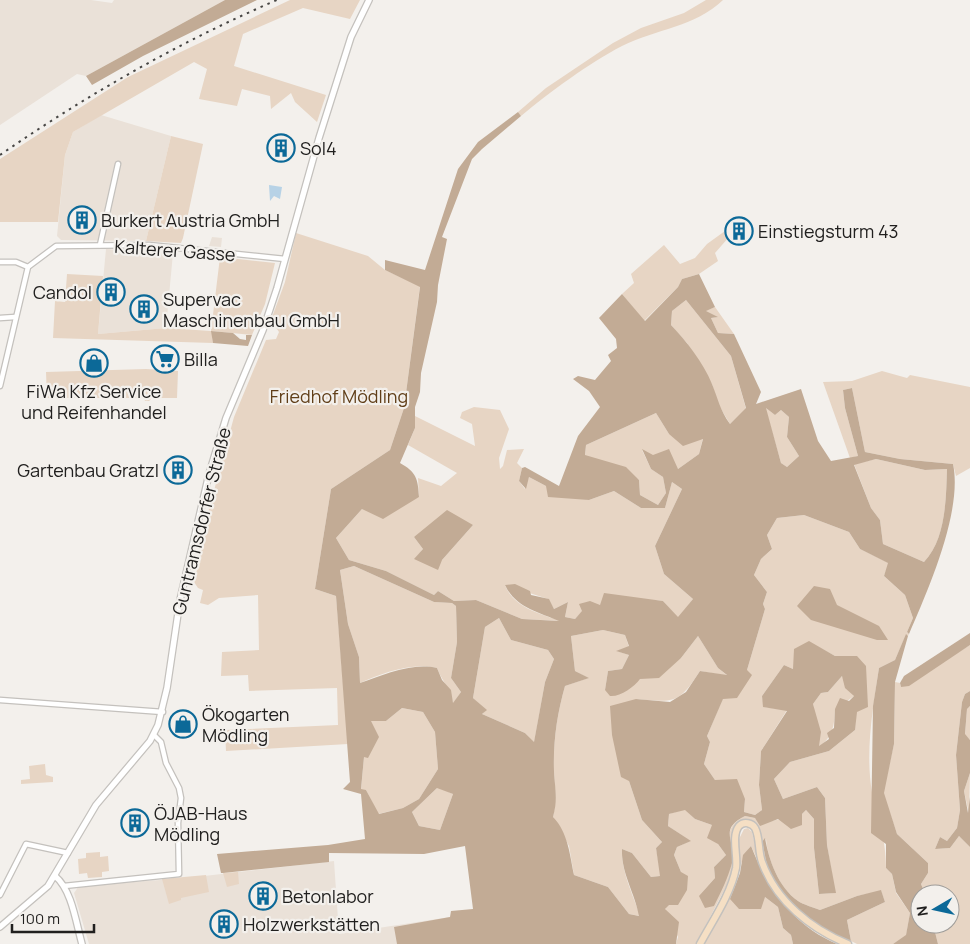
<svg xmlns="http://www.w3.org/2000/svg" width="970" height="944" viewBox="0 0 970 944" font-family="Manrope,sans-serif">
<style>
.built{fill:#eae1d8}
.green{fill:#e7d5c4;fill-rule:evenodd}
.forest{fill:#c2ab95;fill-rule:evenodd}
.water{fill:#b7d2e6}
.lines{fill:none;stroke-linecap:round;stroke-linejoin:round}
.minor-casing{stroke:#c4c1bd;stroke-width:7}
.tertiary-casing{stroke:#c4c1bd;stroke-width:8}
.secondary-casing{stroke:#c4c1bd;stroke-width:9}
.minor{stroke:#fff;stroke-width:4.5}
.tertiary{stroke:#fff;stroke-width:5.5}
.secondary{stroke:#f5dfc4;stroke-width:6}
.rail{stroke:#474644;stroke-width:2;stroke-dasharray:2.5 5;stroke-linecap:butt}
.labels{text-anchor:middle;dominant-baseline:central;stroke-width:4.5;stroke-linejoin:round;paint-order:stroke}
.poi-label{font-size:18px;fill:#21201f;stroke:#f3f0ec;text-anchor:start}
.street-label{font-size:18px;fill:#21201f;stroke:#f3f0ec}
.park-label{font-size:18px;fill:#603e18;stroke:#f3f0ec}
</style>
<rect width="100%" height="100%" fill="#f3f0ec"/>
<g class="built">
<path d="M 0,0 L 91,0 L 112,3 L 114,0 L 225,0 L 86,76 L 77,74 L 0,125 Z"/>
<path d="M 101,115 L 171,136 L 146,241 L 61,240 L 57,236 L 65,155 L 73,132 Z"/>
<path d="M 212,237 L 222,238 L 221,247 L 209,246 Z"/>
<path d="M 106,249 L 173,253 L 166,328 L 98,334 Z"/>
<path d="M 334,861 L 339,934 L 450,917 L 520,944 L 89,944 L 74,893 L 79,886 L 187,878 Z"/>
</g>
<g class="green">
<path d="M 290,0 L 360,0 L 350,19 L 303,8 L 243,34 L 234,66 L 326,95 L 317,122 L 295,102 L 291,93 L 271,109 L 270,96 L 242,89 L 237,106 L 199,99 L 207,69 L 194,62 L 73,132 L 65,155 L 58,222 L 0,222 L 0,159 L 128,77 Z"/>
<path d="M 706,0 L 723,0 C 695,27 656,29 622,46 C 589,63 550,92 521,116 L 518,112 L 546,88 L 613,43 L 641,28 L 684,13 Z"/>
<path d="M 171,136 L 203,144 L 183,238 L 181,243 L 146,241 Z"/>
<path d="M 725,231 L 729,237 L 715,253 L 718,261 L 699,274 L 682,279 L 678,287 L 644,321 L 622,294 L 634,283 L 631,274 L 664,245 L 680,264 L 695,258 L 707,244 Z"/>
<path d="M 296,233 L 368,256 L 385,270 L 420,286 L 404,408 L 390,450 L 331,489 L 315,589 L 336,596 L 348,744 L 226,751 L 225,730 L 338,725 L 337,688 L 249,691 L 248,675 L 221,676 L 222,652 L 259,650 L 258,595 L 219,598 L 208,605 L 200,603 L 203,590 L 198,588 L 194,582 L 197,569 L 193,568 L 234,417 L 266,340 L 276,339 L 279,332 L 271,320 L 285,282 Z"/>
<path d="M 220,257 L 275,263 L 265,304 L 252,335 L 212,331 L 213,343 L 53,338 L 55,301 L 65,302 L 67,274 L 103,276 L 98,334 L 166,328 L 211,331 Z"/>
<path d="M 686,300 L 731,356 L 746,409 L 730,424 L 718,404 L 712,384 L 687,343 L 671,325 L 672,311 Z"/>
<path d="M 715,307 L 734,334 L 718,333 L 711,318 L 717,317 L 705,311 Z"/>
<path d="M 146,369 L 178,371 L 177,398 L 152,398 L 149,401 L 145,401 L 144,398 L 47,398 L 46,372 Z"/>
<path d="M 882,371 L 907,378 L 910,375 L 970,387 L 970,468 L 956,476 L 953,464 L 900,459 L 865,452 L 852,388 L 843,390 L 845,408 L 858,456 L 850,458 L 823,382 L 852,381 Z"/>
<path d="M 474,407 L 500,410 L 509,429 L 499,458 L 500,469 L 503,466 L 507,450 L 524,449 L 517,463 L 522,468 L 519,481 L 525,489 L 529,477 L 546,486 L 589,500 L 614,491 L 641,508 L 665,508 L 672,482 L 682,489 L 655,546 L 664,574 L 693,599 L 678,618 L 663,601 C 639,598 592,599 575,619 L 565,617 L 568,602 L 554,609 L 548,599 L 505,585 C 513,607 540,614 561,621 L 522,619 L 476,600 L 454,601 L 438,591 L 434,595 L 386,571 L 349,560 L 336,538 L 362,509 L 419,497 L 418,478 L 441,486 L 457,473 L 408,445 L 415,428 L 415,416 L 475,446 L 472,424 L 460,418 L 462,412 ZM 473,525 L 442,560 L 415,559 L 423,549 L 414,537 Z"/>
<path d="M 765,407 L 775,415 L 781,410 L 789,417 L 787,437 L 799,456 L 787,467 L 781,463 Z"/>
<path d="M 656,413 L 669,434 L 703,438 L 699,454 L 678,469 L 642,450 L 651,469 L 663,477 L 666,493 L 658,505 L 640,495 L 639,480 L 585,456 L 586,445 Z"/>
<path d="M 876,459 L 925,470 L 947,469 C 946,500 946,539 924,562 L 883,544 L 880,520 L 871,508 L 854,464 Z"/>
<path d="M 804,515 L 849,532 L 860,549 L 889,563 L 884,576 L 905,595 L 913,618 L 907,632 L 909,634 L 908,636 L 906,635 L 895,660 L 879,668 C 873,707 865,752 872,792 C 878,820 886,838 886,868 L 892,874 L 896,893 L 910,913 L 906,936 L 893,944 L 857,944 L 851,941 L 847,920 L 885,902 L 881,891 L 857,896 L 820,910 C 813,907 804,905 798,901 C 779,888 768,860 766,839 L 762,842 L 771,876 L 762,854 L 757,825 L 752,821 L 742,820 L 733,829 L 734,866 L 730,879 L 696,944 L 676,944 L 678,937 L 665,909 L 681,872 L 674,855 L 677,847 L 690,841 L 668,826 L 669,814 L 685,809 L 695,819 L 712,825 L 718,844 L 726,855 L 714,867 L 715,878 L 699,896 L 732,860 C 730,839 723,827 745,816 L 755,818 L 763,823 L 802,814 L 806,810 L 814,819 L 814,848 L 819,894 L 835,893 L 827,845 L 825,798 L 817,787 L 783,799 L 774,779 L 790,762 L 829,751 L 855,730 L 857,657 L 835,656 L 809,642 L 793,669 L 784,665 L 762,696 L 764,707 L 787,710 L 761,751 L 759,785 L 762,810 L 755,815 L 744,812 L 745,799 L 715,780 L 704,764 L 710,742 L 707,736 L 723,698 L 747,670 L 765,609 L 763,604 L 767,592 L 754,575 L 761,559 L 772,549 L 767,535 L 777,518 Z"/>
<path d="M 354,566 L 434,602 L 452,603 L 456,606 L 457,642 L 451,678 L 461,692 L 453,704 C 450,687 443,683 437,668 C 413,662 382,673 360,683 L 359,657 L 348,624 L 340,570 Z"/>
<path d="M 499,618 L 511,640 L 548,650 L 554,659 L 545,682 L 534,743 L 525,733 L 482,714 L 486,710 L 473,698 L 485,627 Z"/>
<path d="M 603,630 L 625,635 L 629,647 L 617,651 L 629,655 L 622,669 L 608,671 L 605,690 L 640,679 L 681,658 L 698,636 L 718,668 L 728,676 L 700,671 C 678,705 674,702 636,699 L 629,781 L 642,820 L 662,842 L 656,848 L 661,876 L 651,877 L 632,853 L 622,849 C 621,872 633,894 640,916 L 629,914 L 608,887 L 574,875 L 569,846 L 553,817 C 557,800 555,788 554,771 C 553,742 557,714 565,686 L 588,678 L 575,671 L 571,636 Z"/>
<path d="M 970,645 L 970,691 L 965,694 L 962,702 L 956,755 L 960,810 L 957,828 L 947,841 L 940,837 L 935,849 L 950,848 L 959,836 L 970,847 L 970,944 L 938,944 L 933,924 L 950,924 L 950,894 L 925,894 L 921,884 L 928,873 L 928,863 L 897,834 L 883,793 L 894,744 L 895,682 L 900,683 L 901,687 Z"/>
<path d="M 842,676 L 854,696 L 835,710 C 834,727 833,736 819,747 L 813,704 L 821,693 L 828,692 Z"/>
<path d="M 970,706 L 970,740 L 965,735 L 967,709 Z"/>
<path d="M 402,708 L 423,712 L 435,732 L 438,769 L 419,799 L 403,808 L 378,814 L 366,790 L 361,790 L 364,757 L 371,721 L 386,721 Z"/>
<path d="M 45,764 L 46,775 L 53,777 L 53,782 L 21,784 L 21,780 L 30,779 L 29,766 Z"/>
<path d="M 970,773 L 969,814 L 964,791 Z"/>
<path d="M 438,787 L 453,794 L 440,830 L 419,826 L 412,812 Z"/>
<path d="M 748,828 L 752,832 L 758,858 L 771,889 L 751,846 C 739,859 737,882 731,899 L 765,897 L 778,907 L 783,928 L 791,935 L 793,944 L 703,944 L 738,871 L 739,839 L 744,829 Z"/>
<path d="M 100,852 L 100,857 L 108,856 L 109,871 L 102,872 L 102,877 L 88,878 L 87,873 L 79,874 L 78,859 L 86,858 L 86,853 Z"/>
<path d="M 238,872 L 239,884 L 227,887 L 223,873 Z"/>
<path d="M 206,875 L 209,892 L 181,898 L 181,900 L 169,904 L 162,879 Z"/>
</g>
<g class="forest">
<path d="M 225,0 L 257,0 L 143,56 L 92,85 L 86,76 Z"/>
<path d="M 518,112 L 521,116 L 482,149 L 472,159 L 442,237 L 447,239 L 438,285 L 437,302 L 421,373 L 420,392 L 415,407 L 415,428 L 400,463 C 416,472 418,478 419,497 L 383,519 L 362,509 L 336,538 L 349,560 L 386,571 L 434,595 L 438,591 L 454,601 L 476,600 L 522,619 L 559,621 C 538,612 515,607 505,585 L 515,584 L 530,591 L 531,595 L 549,599 L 554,609 L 568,602 L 565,617 L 575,619 L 582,611 L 579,604 L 590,601 L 600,605 L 604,593 L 663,601 L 678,617 L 693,599 L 664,574 L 655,546 L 682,489 L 672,482 L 665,508 L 641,508 L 614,491 L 589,500 L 548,497 L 546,486 L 529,477 L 526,489 L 519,481 L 522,468 L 525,467 L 559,486 L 578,436 L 600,407 L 589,391 L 573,379 L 578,376 L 595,380 L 611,361 L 608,355 L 617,348 L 616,339 L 599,318 L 622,294 L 645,321 L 678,287 L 682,279 L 699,274 L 715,307 L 706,311 L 718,317 L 711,318 L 718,333 L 734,334 L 761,392 L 756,404 L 801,389 L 818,441 L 831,461 L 858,456 L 845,408 L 843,390 L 852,388 L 865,452 L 900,459 L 953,464 C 963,511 928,590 909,634 L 907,632 L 913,618 L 905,595 L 884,576 L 888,563 L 860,549 L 849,532 L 804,515 L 777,518 L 767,535 L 772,549 L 761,559 L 754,575 L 767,592 L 763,604 L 765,609 L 747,670 L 752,675 L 737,698 L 723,699 L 707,736 L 710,742 L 704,764 L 715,780 L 737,779 L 745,799 L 744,812 L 755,815 L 762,810 L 759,785 L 761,751 L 787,711 L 763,707 L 762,696 L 784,665 L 793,669 L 794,649 L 809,641 L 835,656 L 857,656 L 866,666 L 868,707 L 857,712 L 855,730 L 829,751 L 790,762 L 774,779 L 783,799 L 817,787 L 825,798 L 827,845 L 836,893 L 819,894 L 814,848 L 814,819 L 806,810 L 802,814 L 802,825 L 791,829 L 778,819 L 760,826 L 755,818 L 745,816 C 717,830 737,841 732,863 C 728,878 721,892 714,906 L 705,908 L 699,896 L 715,878 L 714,867 L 726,855 L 718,844 L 707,838 L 712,825 L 695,819 L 685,810 L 669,814 L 668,826 L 691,841 L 677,847 L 674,855 L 681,872 L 688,876 L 687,890 L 678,905 L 669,905 L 665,909 L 679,922 L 676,944 L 397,944 L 394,927 L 450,917 L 451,911 L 473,909 L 465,846 L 424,854 L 329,853 L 329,862 L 223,873 L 221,873 L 217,854 L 328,845 L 365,839 L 361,794 L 343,789 L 350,782 L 336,596 L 315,589 L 331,489 L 390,450 L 404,408 L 420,287 L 385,270 L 385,260 L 425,270 L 458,169 L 478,142 ZM 686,300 L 731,356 L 746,408 L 730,424 C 720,410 718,399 712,384 C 703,362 687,342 671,325 L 672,311 ZM 766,408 L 775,415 L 781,410 L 789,417 L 787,437 L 799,456 L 787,467 L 781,463 ZM 656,413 L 669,434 L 683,446 L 703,439 L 699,454 L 678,469 L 669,449 L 653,455 L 642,449 L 651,469 L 663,477 L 666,493 L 658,505 L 640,495 L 639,480 L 626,467 L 585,455 L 586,445 ZM 876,459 L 925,470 L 947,469 C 946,499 946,539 924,562 L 883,544 L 880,520 L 871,508 L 854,465 ZM 354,566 L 434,602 L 452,603 L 456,606 L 457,642 L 451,678 L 461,692 L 453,703 L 451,690 L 442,680 L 437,668 C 412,662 383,675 360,683 L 359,657 L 348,624 L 340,570 ZM 499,618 L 511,640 L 548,650 L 554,659 L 545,682 L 534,742 L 525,733 L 482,714 L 487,710 L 473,698 L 485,627 ZM 603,630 L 625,635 L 629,646 L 616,651 L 629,655 L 622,669 L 608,671 L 605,690 L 610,696 C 620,697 634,687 640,679 L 659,678 L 681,658 L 698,636 L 718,668 L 727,675 L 700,671 L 686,692 L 670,702 L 636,699 L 610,706 L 612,735 L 621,777 L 629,781 L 642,820 L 662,842 L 656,848 L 660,876 L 651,877 L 632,853 L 622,849 C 621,873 635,893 639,916 L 629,914 L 608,887 L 574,875 C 570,856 568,832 553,817 C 558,799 555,790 554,771 C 553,742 557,714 565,686 L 589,678 L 575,671 L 571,636 ZM 842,676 L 845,688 L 854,696 L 849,701 L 840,698 L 835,709 L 834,728 L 827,733 L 829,739 L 819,746 L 821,732 L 813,704 L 821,693 L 828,692 ZM 402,708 L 423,712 L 435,732 L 438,769 L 419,799 L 403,808 L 379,814 L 366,790 L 361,789 L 364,757 L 368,758 L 379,737 L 371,721 L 386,721 ZM 437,788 L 453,794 L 440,830 L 419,826 L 412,812 Z"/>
<path d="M 211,331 L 233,333 L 240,339 L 246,340 L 246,335 L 252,335 L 248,346 L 213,343 Z"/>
<path d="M 447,510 L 473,525 L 442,560 L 438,570 L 414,559 L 423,549 L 414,537 Z"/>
<path d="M 814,586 L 830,589 L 837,605 L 879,626 L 888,640 L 877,640 L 811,620 L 797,606 Z"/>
<path d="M 970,633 L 970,645 L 909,686 L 901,687 L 900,683 L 904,676 Z"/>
<path d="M 906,634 L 908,636 L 895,682 L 894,744 L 884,793 L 897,834 L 928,863 L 928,873 L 921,884 L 925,894 L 920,894 L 920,924 L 933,924 L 938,944 L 893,944 L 906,935 L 910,913 L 896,892 L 892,874 L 886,868 L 886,844 L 871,833 L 873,706 L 879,668 L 895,660 Z"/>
<path d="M 970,691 L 970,706 L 967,709 L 965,734 L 970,740 L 970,773 L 964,791 L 968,813 L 970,797 L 970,847 L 959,836 L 950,848 L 935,849 L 940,837 L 947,841 L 957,828 L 960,810 L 956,755 L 962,702 L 965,694 Z"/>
<path d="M 765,838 C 769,860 778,887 798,901 C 804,905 813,907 820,910 L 857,896 L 881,890 L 885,902 L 847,920 L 851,941 C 820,930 785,907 771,876 C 766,866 765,852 762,842 Z"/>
<path d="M 751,846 C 768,889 793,925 837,944 L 793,944 L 791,935 L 783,928 L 778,907 L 765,897 L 761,909 L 739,909 L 730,899 L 740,873 L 743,855 Z"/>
</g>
<path class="water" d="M 269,185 L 282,187 L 280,199 L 274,196 L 270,201 Z"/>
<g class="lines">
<g class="minor-casing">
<g id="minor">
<path d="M 100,245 L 118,164"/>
<path d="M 0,262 L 16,262 L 28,267"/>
<path d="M 0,318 L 15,317"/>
<path d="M 0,386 L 28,267 L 56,246 L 149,245 L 285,259"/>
<path d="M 0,700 L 163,712"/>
<path d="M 64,886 L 179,874 L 178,823 L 181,798 L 179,788 L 166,763 L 161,742 L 154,735"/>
<path d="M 0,895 L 26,844 L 68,853"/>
</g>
</g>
<g class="tertiary-casing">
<g id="tertiary">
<path d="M 55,876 C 72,890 76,923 82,944"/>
<path d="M 0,927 L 48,886 L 96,805 L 150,741 L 158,725 L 167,688 L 180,600 L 209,474 L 226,418 L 263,330 L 277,288 L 319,138 L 351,37 L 369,0"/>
</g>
</g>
<g class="secondary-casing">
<path id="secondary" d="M 700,944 C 713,920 731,894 736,868 C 738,856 731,836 739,826 C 744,821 752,823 755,828 C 760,837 758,852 762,862 C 776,901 811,929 848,944"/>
</g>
<use href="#minor" class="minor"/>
<use href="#tertiary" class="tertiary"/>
<use href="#secondary" class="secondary"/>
<path class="rail" d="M 0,155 C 87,95 179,42 277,0"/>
</g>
<defs>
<g id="building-ring" transform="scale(1.4375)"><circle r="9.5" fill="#f3f0ec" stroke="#0c6998" stroke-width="1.5"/><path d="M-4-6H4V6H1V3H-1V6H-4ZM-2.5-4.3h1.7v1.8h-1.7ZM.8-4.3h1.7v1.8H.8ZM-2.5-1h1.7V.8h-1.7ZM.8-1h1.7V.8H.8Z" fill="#0c6998"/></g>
<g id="supermarket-ring" transform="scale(1.4375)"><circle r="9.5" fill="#f3f0ec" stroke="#0c6998" stroke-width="1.5"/><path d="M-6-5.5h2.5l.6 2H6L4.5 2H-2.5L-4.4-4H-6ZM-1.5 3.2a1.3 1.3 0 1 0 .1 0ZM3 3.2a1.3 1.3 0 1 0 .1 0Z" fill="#0c6998"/></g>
<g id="shop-ring" transform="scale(1.4375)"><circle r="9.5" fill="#f3f0ec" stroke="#0c6998" stroke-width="1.5"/><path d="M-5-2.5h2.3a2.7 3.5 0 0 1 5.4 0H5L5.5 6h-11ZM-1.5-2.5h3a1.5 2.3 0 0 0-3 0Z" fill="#0c6998"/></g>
</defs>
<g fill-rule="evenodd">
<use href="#building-ring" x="281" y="148"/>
<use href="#building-ring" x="82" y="220"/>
<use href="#building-ring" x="739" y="231"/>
<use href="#building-ring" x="111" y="292"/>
<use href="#building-ring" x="144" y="309"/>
<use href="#supermarket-ring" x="165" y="359"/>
<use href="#shop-ring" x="94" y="363"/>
<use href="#building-ring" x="178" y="470"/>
<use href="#shop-ring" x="183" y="724"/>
<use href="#building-ring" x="135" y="823"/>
<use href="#building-ring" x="263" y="896"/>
<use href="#building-ring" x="224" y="924"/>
</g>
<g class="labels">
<g class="poi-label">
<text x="300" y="148">Sol4</text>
<text x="101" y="220">Burkert Austria GmbH</text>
<text x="758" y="231">Einstiegsturm 43</text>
<text x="92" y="292" text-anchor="end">Candol</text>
<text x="163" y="299">Supervac<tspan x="163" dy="21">Maschinenbau GmbH</tspan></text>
<text x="184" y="359">Billa</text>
<text x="94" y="391" text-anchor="middle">FiWa Kfz Service<tspan x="94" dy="21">und Reifenhandel</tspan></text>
<text x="159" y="470" text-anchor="end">Gartenbau Gratzl</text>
<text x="202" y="714">Ökogarten<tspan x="202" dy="21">Mödling</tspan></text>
<text x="154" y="813">ÖJAB-Haus<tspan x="154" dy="21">Mödling</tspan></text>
<text x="282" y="896">Betonlabor</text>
<text x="243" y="924">Holzwerkstätten</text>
</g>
<g class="street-label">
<text transform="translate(175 250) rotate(4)">Kalterer Gasse</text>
<text transform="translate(201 521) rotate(-76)">Guntramsdorfer Straße</text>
</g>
<g class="park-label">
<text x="339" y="396">Friedhof Mödling</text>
</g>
</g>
<g transform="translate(935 909) rotate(261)"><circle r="24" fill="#f3f0ec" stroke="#9f9d9a"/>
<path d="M0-4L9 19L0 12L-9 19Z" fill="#0c6998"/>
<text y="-8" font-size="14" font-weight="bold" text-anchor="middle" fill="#21201f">N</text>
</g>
<path d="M12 924v8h82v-8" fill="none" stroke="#21201f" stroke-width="2.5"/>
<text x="20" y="924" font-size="15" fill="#21201f" stroke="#f3f0ec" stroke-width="4" paint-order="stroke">100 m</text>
</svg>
